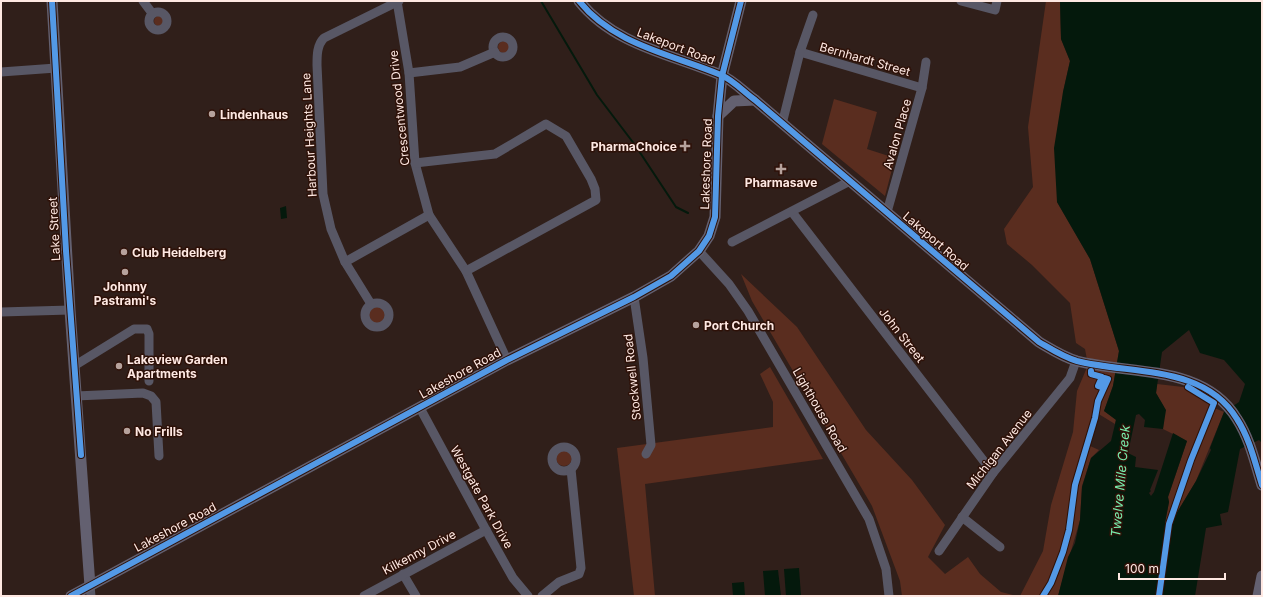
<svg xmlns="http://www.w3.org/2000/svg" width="1263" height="597" viewBox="0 0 1263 597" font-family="Inter,sans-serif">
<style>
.green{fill:#5a2d1f}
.water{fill:#04190c;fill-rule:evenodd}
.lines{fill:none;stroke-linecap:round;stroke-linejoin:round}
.stream{stroke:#04190c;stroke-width:2}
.minor{stroke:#585765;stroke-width:9}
.major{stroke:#636070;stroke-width:11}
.cycleway-casing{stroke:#2e1108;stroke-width:8}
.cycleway{stroke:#5399e6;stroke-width:6}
.poi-dot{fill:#b6a29c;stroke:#2e1108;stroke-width:1.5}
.labels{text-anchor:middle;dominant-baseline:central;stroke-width:3;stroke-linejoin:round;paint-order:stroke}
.street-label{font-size:12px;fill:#fee8e2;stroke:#2e1108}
.poi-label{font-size:12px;font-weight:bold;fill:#fee8e2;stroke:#2e1108;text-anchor:start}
.water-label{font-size:13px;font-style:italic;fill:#79efaf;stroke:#2e1108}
</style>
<rect width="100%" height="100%" fill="#301f1a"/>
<g class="green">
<path d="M 1046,1 L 1060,1 L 1061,39 L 1070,61 L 1063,92 L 1057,202 L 1090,259 L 1119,351 L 1113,386 L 1104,411 L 1116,419 L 1115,424 L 1097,413 L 1088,445 L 1099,450 L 1091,458 L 1082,486 L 1080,520 L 1058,596 L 1020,596 L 1043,551 L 1051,505 L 1073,432 L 1077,391 L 1088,365 L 1085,349 L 1076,343 L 1070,303 L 1032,265 L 1007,244 L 1004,229 L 1033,187 L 1028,127 Z"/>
<circle cx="159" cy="21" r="5"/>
<circle cx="504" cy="47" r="6"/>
<path d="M 834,99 L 877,112 L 867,149 L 895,158 L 885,196 L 822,144 Z"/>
<path d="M 741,274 L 797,327 L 866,430 L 912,480 L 945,525 L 928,557 L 945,574 L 968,557 L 980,574 L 1001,592 L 1017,596 L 902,596 L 900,581 L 872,506 L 752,301 Z"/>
<circle cx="377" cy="315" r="8"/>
<path d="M 770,367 L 823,459 L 645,484 L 655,596 L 634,596 L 617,448 L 773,427 L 773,402 L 760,374 Z"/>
<path d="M 1157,384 L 1192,388 L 1212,407 L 1224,412 L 1196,481 L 1170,524 L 1165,523 L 1169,502 L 1168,497 L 1187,441 L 1163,429 L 1164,407 L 1156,393 Z"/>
<circle cx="564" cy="458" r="8"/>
</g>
<g class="water">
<path d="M 1060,1 L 1262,1 L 1262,443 L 1259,440 L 1240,449 L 1228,512 L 1220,514 L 1222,525 L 1206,528 L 1195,596 L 1058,596 L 1068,557 L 1075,543 L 1080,520 L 1082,487 L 1091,458 L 1111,441 L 1116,420 L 1104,411 L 1113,386 L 1119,351 L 1090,259 L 1057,202 L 1054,148 L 1063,92 L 1070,61 L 1061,39 ZM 1189,330 L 1200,353 L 1224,360 L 1245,384 L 1239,402 L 1224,412 L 1210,448 L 1211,450 L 1196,481 L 1170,524 L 1165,523 L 1169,502 L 1168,497 L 1187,441 L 1173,433 L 1154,492 L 1151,496 L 1149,493 L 1151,491 L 1150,490 L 1158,470 L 1135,467 L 1136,457 L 1128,453 L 1136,415 L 1139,414 L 1145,420 L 1144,427 L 1163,429 L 1166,410 L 1156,393 L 1162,352 Z"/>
<path d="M 286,206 L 287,218 L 281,219 L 280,208 Z"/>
<path d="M 799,568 L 801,596 L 786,596 L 784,569 Z"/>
<path d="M 778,570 L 781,596 L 765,596 L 763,571 Z"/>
<path d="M 744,582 L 745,596 L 733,596 L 732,583 Z"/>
</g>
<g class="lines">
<path class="stream" d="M 541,1 L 597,95 L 635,145 L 676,207 L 688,213"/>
<g class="minor">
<path d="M 143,1 L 152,13"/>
<path d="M 397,1 L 409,73 L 415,163 L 429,215 L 466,271 L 507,360"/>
<path d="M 961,1 L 995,10 L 997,1"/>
<circle cx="158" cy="21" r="9"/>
<circle cx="503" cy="47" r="10"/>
<path d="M 800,52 L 922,88"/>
<path d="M 1,72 L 56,68"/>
<path d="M 409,73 L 460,67 L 495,52"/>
<path d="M 782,124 L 800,52 L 813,15"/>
<path d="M 415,163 L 495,154 L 546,124 L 566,136 L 591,179 L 595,189 L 596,200 L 466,271"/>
<path d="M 792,212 L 993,473"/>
<path d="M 887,212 L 922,88 L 926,62"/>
<path d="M 732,242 L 850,181"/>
<path d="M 699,251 L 729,284 L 748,311 L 869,519 L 886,569 L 889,596"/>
<path d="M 345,262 L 429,215"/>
<path d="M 634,297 L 643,358 L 651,445 L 646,454"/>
<circle cx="377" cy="315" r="12"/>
<path d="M 371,304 L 345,262 L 331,229 L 323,194 L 317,65 C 317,55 317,45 324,38 L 399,1"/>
<path d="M 1,312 L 70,310"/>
<path d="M 74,366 L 134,329 L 147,329 L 149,334 L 149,381"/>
<path d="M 76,396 L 143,393 L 151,396 L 156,402 L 159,456"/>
<path d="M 420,408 L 486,530 L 513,578 L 528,596"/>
<circle cx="564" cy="459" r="12"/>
<path d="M 962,517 L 1000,547"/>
<path d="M 939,551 L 993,473 L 1070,378 L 1076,361"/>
<path d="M 403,574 L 416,596"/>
<path d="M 90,586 L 91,596"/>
<path d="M 364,596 L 486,530"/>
<path d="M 542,596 L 559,582 L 579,574 L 581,568 L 571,469"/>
</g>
<g class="major">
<path d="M 52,1 L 70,310 L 90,586"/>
<path d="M 579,1 C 614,45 671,54 721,75 C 733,80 744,92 755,100 L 1039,342 C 1051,349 1063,357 1077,361 C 1131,375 1204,364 1237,419 C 1250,439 1255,463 1262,485"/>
<path d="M 718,116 L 734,101 L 755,100"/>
<path d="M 71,596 L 507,360 L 634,297 L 671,276 L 699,251 L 709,236 L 715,217 L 718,116 L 722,76 L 741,1"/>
<path d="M 1258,596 L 1262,576"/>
</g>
<g class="cycleway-casing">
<g id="cycleway">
<path d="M 52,1 L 66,251 L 81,455"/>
<path d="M 579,1 C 614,45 671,54 721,75 C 733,80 744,92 755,100 L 1039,342 C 1051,349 1063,357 1077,361 C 1131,375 1204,364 1237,419 C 1250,439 1255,463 1262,485"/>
<path d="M 71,596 L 507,360 L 634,297 L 671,276 L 699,251 L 709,236 L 715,217 L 718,116 L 722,76 L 741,1"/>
<path d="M 1043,596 L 1051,583 L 1063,552 L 1069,530 L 1075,485 L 1095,418 L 1098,401 L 1108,379 L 1105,378 L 1101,387 L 1098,386 L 1102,377 L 1091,374 L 1091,371"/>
<path d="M 1159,596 L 1169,524 L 1191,460 L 1214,403 L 1188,387"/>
</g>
</g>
<use href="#cycleway" class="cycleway"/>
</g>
<g class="poi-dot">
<circle cx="212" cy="114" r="4"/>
<path d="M683 140h4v4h4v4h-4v4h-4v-4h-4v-4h4z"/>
<path d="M779 163h4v4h4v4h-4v4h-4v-4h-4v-4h4z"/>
<circle cx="124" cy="252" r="4"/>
<circle cx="125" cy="272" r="4"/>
<circle cx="696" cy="325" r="4"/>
<circle cx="119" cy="366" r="4"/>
<circle cx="127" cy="431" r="4"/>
</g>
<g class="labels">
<g class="street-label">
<text transform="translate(676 46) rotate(21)">Lakeport Road</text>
<text transform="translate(865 59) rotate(16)">Bernhardt Street</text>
<text transform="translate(399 108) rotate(-96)">Crescentwood Drive</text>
<text transform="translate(897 134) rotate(-74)">Avalon Place</text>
<text transform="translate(309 135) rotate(-93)">Harbour Heights Lane</text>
<text transform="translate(706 164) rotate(-88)">Lakeshore Road</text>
<text transform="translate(54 229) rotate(-93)">Lake Street</text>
<text transform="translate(936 241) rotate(41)">Lakeport Road</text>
<text transform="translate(902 335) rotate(52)">John Street</text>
<text transform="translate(460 373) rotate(-29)">Lakeshore Road</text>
<text transform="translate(632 377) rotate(-96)">Stockwell Road</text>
<text transform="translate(820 410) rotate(60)">Lighthouse Road</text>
<text transform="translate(999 449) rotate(-52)">Michigan Avenue</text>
<text transform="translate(482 497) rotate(61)">Westgate Park Drive</text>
<text transform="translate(175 527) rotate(-28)">Lakeshore Road</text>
<text transform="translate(419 552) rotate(-28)">Kilkenny Drive</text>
</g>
<g class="poi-label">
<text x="220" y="114">Lindenhaus</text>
<text x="677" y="146" text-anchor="end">PharmaChoice</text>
<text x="781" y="182" text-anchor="middle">Pharmasave</text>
<text x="132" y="252">Club Heidelberg</text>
<text x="125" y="286" text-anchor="middle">Johnny<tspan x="125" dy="14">Pastrami's</tspan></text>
<text x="704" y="325">Port Church</text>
<text x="127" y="359">Lakeview Garden<tspan x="127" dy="14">Apartments</tspan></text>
<text x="135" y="431">No Frills</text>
</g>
<g class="water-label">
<text transform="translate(1120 481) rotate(-85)">Twelve Mile Creek</text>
</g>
</g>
<rect width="1263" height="597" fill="none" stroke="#fee8e2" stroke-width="4"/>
<path d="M1119 573v6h106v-6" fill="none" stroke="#fee8e2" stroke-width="2"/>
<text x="1125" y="573" font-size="12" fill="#fee8e2" stroke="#2e1108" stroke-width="3" paint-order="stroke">100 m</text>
</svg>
